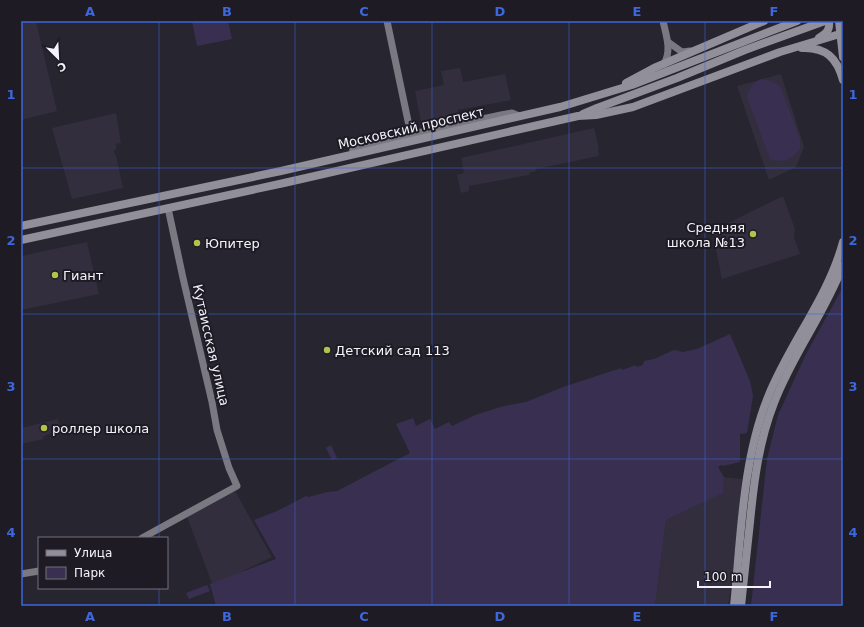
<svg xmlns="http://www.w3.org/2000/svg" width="864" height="627" viewBox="0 0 864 627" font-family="'DejaVu Sans',sans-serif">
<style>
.built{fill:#322e3e}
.green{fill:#393051}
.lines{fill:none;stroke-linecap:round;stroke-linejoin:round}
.secondary{stroke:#7a7881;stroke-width:7}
.primary{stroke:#918f9a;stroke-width:8}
.grid{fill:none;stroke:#3d67dd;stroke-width:1;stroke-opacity:0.55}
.poi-dot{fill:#b3c24b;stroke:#1e1b25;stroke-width:1.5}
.labels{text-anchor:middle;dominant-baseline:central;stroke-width:4;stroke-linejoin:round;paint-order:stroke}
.street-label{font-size:13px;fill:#f4f3fa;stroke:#1e1b25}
.poi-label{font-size:13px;fill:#f4f3fa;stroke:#1e1b25;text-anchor:start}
.neatline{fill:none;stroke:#3d67dd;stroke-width:1.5}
.grid-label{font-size:13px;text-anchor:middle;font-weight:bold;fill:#3d67dd}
</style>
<rect width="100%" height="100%" fill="#27252f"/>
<g class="built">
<path d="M 21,21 L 36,21 L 57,111 L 21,120 Z"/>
<path d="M 460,68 L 463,82 L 505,74 L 511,100 L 458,110 L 460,119 L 422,127 L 415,91 L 444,85 L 441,71 Z"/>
<path d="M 781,74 L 804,147 L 796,167 L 769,180 L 737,86 Z"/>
<path d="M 116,113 L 121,143 L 116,144 L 116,149 L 114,151 L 115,155 L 117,154 L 116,155 L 123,188 L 72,199 L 52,128 Z"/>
<path d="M 594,128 L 599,148 L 598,149 L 599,156 L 536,169 L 536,171 L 529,173 L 529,175 L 469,186 L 469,191 L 461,193 L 457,175 L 464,173 L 461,158 Z"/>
<path d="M 783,196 L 795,229 L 794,237 L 800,254 L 722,279 L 712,231 Z"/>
<path d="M 87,242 L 99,294 L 21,310 L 21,256 Z"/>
<path d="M 58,419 L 61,431 L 48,434 L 43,437 L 44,439 L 21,444 L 21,428 Z"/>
<path d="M 724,477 L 742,479 L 732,580 L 728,606 L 655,606 L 666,520 L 722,493 Z"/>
<path d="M 235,491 L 272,557 L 213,586 L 187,517 Z"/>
</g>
<g class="green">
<path d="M 192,21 L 228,21 L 232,39 L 197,46 Z"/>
<path d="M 761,79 L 771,81 L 780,86 L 800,139 L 800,149 C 790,160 785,163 770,159 L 747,97 C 749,88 753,83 761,79 Z"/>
<path d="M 843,287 L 843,606 L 751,606 L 767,459 L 778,415 L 806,354 Z"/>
<path d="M 730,334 L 750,381 L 753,396 L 747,433 L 740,434 L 740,462 L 723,466 L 721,465 L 718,467 L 724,477 L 723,493 L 666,520 L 655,606 L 216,606 L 210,584 L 276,559 L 254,520 L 277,511 L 306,496 L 308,497 L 327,492 L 337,491 L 410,453 L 396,424 L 413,418 L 416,426 L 430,419 L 435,429 L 449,422 L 452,426 L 475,415 L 504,406 L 526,402 L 563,387 L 621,368 L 622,370 L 636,365 L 636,367 L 643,365 L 644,361 L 654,359 L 674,350 L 683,352 L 697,349 Z"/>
<path d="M 331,445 L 337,458 L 332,460 L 326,448 Z"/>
<path d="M 207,585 L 210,591 L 189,599 L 186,593 Z"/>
</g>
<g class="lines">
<g class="secondary">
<path d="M 387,21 L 408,121 L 413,138"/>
<path d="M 663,21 C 666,35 672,50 664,64"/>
<path d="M 668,42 L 682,52 L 690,51"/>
<path d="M 354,154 L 352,147 L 501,115 L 512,113 L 519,116"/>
<path d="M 142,538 L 237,486 L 229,468 L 217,430 L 212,402 L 183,278 L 168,208"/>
<path d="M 21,574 L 39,571"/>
</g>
<g class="primary">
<path d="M 839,21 L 843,57"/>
<path d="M 819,38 C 827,33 830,30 829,21"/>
<path d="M 802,48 C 826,47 837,58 843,80"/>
<path d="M 626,83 L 654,68 L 764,21"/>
<path d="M 583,114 L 597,108 L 677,78 L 745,50 L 825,21"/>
<path d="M 21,226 L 281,171 L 560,107 L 632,85 L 797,21"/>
<path d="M 21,240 L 284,183 L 578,116 L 596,115 L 633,107 L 780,52 L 843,33"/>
<path d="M 734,606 C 741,538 742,461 768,397 C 789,344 828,298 843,242"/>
<path d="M 741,606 C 744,578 747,550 750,522 C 754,481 759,441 774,403 C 792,355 825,313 843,265"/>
</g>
</g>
<path class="grid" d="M 159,21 L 159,538M 295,21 L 295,606M 432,21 L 432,606M 569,21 L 569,606M 705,21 L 705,606M 21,168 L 843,168M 21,314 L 843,314M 21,459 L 843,459M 159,588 L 159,606"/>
<g class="poi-dot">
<circle cx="753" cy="234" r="4"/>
<circle cx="197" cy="243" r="4"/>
<circle cx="55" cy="275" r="4"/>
<circle cx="327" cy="350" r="4"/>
<circle cx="44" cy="428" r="4"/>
</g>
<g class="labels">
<g class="street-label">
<text transform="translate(411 128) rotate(-13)">Московский проспект</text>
<text transform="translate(211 345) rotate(77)">Кутаисская улица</text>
</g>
<g class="poi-label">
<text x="745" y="227" text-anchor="end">Средняя<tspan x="745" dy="15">школа №13</tspan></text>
<text x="205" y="243">Юпитер</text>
<text x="63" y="275">Гиант</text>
<text x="335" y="350">Детский сад 113</text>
<text x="52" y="428">роллер школа</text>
</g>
</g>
<rect width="864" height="627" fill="none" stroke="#1e1b25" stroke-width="44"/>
<rect x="38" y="537" width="130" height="52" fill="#1e1b25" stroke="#74717a"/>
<rect x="46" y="550" width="20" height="6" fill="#918f9a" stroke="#74717a"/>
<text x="74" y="557" font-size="12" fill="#f4f3fa">Улица</text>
<rect x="46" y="567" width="20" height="12" fill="#393051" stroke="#74717a"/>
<text x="74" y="577" font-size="12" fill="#f4f3fa">Парк</text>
<g transform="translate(58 58) rotate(156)" stroke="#1e1b25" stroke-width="3" paint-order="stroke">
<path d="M0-3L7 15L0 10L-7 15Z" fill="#f4f3fa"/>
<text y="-6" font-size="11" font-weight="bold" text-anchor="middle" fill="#f4f3fa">С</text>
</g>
<path d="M698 581v6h72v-6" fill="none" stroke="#f4f3fa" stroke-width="2"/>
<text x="704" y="581" font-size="12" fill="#f4f3fa" stroke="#1e1b25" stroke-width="3" paint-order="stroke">100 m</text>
<rect x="22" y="22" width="820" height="583" class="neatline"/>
<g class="grid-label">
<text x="90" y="16">A</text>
<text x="227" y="16">B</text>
<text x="364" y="16">C</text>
<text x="500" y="16">D</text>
<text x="637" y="16">E</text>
<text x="774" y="16">F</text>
<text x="11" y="99">1</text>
<text x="853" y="99">1</text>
<text x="11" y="245">2</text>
<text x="853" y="245">2</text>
<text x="11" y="391">3</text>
<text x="853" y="391">3</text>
<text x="11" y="537">4</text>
<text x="853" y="537">4</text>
<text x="90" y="621">A</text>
<text x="227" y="621">B</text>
<text x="364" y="621">C</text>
<text x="500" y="621">D</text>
<text x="637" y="621">E</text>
<text x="774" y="621">F</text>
</g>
</svg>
